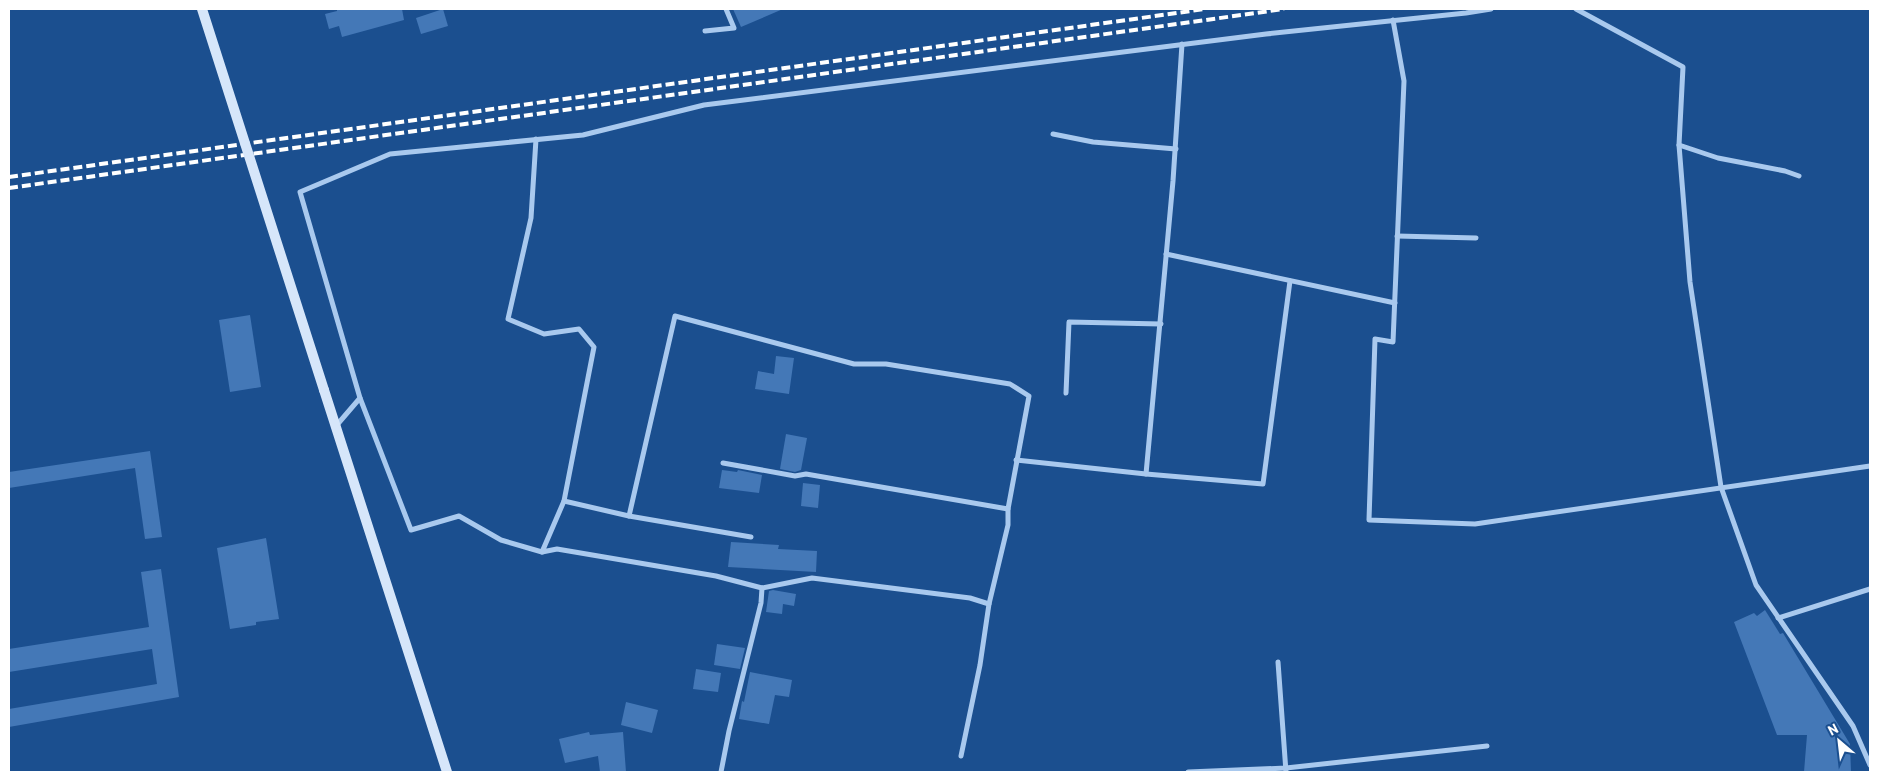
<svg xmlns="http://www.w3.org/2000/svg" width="1879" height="781" viewBox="0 0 1879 781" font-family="Barlow,sans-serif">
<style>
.building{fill:#4478b7}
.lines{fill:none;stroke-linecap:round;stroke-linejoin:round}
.street{stroke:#a9c9ee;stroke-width:5}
.secondary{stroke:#d6e6fa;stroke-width:10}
.rail{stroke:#fff;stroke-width:4;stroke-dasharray:9 4;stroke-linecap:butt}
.secondary-bridge{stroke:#d6e6fa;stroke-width:10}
</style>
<rect width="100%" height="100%" fill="#1b4f8f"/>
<g class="building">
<path d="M 337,9 L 402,9 L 404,20 L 342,37 L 339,26 L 329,29 L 325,14 L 337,11 Z"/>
<path d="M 443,9 L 448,26 L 421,34 L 416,18 Z"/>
<path d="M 733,9 L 783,9 L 741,27 Z"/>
<path d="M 250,315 L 261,387 L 230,392 L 219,320 Z"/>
<path d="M 776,356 L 794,358 L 789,394 L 755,389 L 758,371 L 774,374 Z"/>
<path d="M 786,434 L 807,438 L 801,470 L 795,472 L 780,469 Z"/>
<path d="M 150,451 L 162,537 L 145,539 L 135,468 L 9,488 L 9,472 Z"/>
<path d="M 722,470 L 737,472 L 738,470 L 762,475 L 759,493 L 719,488 Z"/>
<path d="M 803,483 L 820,485 L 818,508 L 801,506 Z"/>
<path d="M 266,538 L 279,619 L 256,622 L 256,625 L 230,629 L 217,548 Z"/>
<path d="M 731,542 L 779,545 L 778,549 L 817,551 L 816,572 L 728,567 Z"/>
<path d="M 161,569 L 179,697 L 9,727 L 9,709 L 157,684 L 152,649 L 9,672 L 9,649 L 149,627 L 141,572 Z"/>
<path d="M 773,590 L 796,594 L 794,606 L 783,604 L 782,614 L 766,612 L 769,591 Z"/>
<path d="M 1765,610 L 1780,634 L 1783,633 L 1850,744 L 1851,772 L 1804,772 L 1807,735 L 1777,735 L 1734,622 L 1754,613 L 1757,616 Z"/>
<path d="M 717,644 L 745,648 L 740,669 L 714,665 Z"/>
<path d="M 696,669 L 721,673 L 718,692 L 693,689 Z"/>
<path d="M 750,672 L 792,680 L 789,697 L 775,695 L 769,724 L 739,719 L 742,701 L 744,702 Z"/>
<path d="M 626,702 L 658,710 L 652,733 L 621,725 Z"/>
<path d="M 589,732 L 590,735 L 623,732 L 626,772 L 600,772 L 598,756 L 565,763 L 559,739 Z"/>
</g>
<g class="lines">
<g class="street">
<path d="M 1576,9 L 1683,67 L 1679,145 L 1690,282 L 1721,487 L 1756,585 L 1853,726 L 1870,765"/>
<path d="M 1393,20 L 1404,81 L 1393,342 L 1375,339 L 1369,520 L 1475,524 L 1870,466"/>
<path d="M 705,31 L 734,28 L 726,9"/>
<path d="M 1053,134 L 1093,142 L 1176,149"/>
<path d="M 536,139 L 531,218 L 508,319 L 544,334 L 579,329 L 594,347 L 564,501 L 542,552 L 557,549 L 716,576 L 762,588 L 812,578 L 970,598 L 989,604"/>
<path d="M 1679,145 L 1718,158 L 1785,171 L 1799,176"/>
<path d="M 1397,236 L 1476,238"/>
<path d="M 1166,254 L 1395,303"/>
<path d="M 1066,393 L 1069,322 L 1161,324"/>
<path d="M 360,398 L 411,530 L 459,516 L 501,540 L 542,552"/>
<path d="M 336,426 L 360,398 L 300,192 L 390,154 L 583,135 L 704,105 L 1266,34 L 1466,13 L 1491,9"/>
<path d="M 1016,460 L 1146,474 L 1173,181 L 1182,44"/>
<path d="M 723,463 L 795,476 L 806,474 L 1008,509"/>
<path d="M 1146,474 L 1263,484 L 1290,281"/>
<path d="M 564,501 L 629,516 L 751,537"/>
<path d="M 629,516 L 675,316 L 854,364 L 886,364 L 1010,384 L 1029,396 L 1008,509 L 1008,525 L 989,604 L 980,665 L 961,756"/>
<path d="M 1778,618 L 1870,589"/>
<path d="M 1278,662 L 1286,772"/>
<path d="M 721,772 L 729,731 L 761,603 L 762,588"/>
<path d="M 1188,772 L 1286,768 L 1487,746"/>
</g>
<path class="secondary" d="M 324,390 L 447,772"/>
<g class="rail">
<path d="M 9,177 L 1205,9"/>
<path d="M 9,188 L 1284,9"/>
</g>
<path class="secondary-bridge" d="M 202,9 L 324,390"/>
</g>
<rect width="1879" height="781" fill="none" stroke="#ffffff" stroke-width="20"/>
<g transform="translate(1839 741) rotate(332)" stroke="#1b4f8f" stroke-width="4" paint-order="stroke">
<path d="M0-4L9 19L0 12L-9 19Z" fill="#ffffff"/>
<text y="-8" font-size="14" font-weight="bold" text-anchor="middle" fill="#ffffff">N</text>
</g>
</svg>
